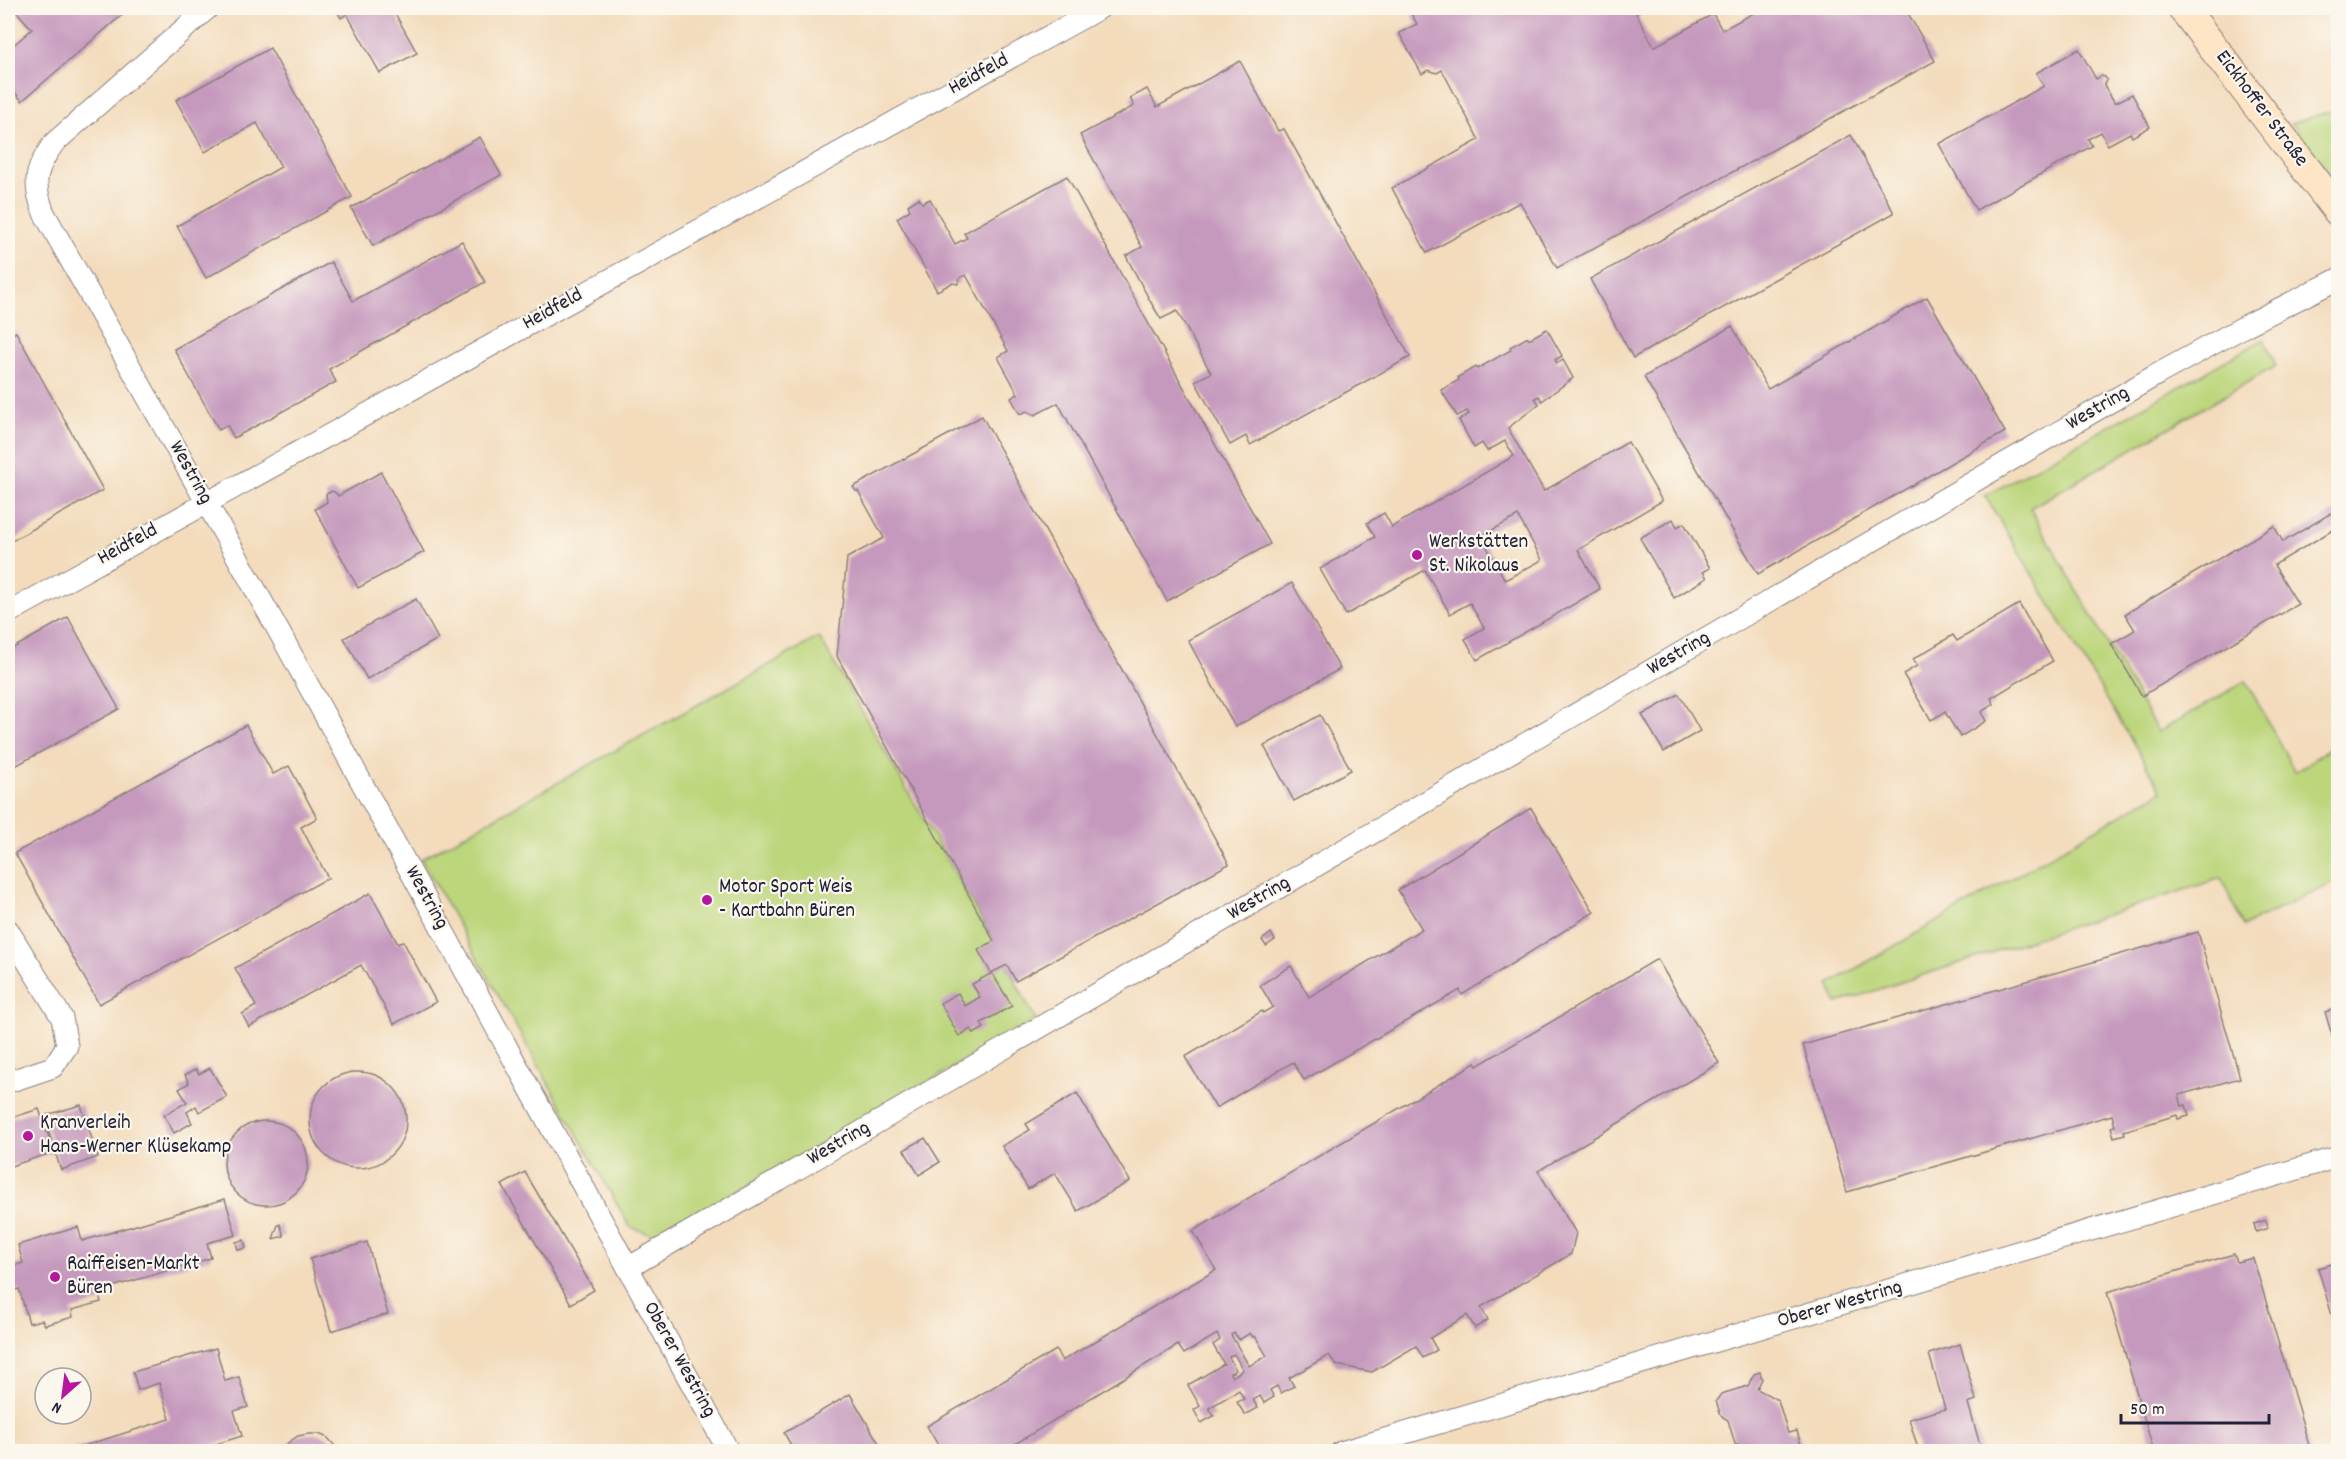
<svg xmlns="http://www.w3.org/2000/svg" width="2346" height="1459" viewBox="0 0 2346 1459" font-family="Dekko,sans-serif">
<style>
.green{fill:#bcd67b;stroke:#6f7c5b;stroke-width:1.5}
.building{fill:#c599bd;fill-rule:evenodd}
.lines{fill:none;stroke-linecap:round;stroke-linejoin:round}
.minor-casing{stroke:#8a7e7c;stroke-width:23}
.secondary-casing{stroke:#8a7e7c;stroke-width:32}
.minor{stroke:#fff;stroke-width:21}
.secondary{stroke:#fee5c5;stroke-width:30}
.poi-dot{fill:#b5179e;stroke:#fbf7ec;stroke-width:2}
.labels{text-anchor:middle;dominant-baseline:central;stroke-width:4.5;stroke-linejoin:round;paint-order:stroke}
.street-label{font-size:21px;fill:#22223b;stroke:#fbf7ec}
.poi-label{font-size:21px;fill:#22223b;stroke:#fbf7ec;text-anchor:start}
</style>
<rect width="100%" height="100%" fill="#fbf7ec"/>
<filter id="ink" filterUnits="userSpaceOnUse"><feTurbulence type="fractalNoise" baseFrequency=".0167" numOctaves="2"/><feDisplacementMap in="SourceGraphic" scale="12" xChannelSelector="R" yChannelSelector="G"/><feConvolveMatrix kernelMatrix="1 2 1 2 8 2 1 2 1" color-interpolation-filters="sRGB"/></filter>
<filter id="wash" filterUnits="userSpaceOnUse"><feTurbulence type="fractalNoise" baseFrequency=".008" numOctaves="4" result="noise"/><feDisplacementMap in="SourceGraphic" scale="24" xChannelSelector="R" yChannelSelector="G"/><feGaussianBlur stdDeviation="1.35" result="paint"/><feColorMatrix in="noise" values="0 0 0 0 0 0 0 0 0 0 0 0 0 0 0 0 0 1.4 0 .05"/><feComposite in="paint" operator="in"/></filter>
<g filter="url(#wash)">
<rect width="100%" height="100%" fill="#f3dbbc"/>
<g class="green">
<path d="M 2338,109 L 2338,185 L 2291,123 Z"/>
<path d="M 2264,339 L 2276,366 L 2030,508 L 2158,732 L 2246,681 L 2295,772 L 2338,743 L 2338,881 L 2243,926 L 2221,878 L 1837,1003 L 1829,984 L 2162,791 L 1985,496 Z"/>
<path d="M 819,637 L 994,941 L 1036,1020 L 659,1237 L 630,1227 L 421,859 Z"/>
</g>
<g id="blocks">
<g class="building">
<path d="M 17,8 L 130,8 L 22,101 L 8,84 L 8,50 L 32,29 L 15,10 Z"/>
<path d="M 335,8 L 392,8 L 417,53 L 380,73 L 347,14 L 341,18 Z"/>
<path d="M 1408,8 L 1645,8 L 1636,13 L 1654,47 L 1713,14 L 1722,30 L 1763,8 L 1905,8 L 1935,61 L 1557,268 L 1520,202 L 1427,253 L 1392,188 L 1479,140 L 1442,70 L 1437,73 L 1428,70 L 1422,74 L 1399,33 L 1417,24 Z"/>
<path d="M 270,48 L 352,197 L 206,278 L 177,226 L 281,167 L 257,123 L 205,152 L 176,100 Z"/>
<path d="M 2079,49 L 2096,79 L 2101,76 L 2105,77 L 2107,80 L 2104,85 L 2115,103 L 2132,94 L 2150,127 L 2132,137 L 2130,133 L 2108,145 L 2101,132 L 2088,139 L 2092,146 L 1976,210 L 1939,144 L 2044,86 L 2036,73 Z"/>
<path d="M 1240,61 L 1278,131 L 1284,129 L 1410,357 L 1250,445 L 1246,436 L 1230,445 L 1195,381 L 1211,373 L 1177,311 L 1161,319 L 1153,306 L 1126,256 L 1142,247 L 1080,135 L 1134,106 L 1130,98 L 1147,89 L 1157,107 Z"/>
<path d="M 1851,135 L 1894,213 L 1633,358 L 1590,279 Z"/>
<path d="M 480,137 L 501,175 L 373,246 L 351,208 Z"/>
<path d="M 1067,176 L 1270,544 L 1167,601 L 1058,403 L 1035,415 L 1027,411 L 1020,414 L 1011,398 L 1018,394 L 998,357 L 1008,351 L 966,275 L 960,278 L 958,284 L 952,283 L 937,291 L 897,218 L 910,210 L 908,205 L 919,198 L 922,203 L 930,199 L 955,244 L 967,238 L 964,233 Z"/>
<path d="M 462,241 L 485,282 L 329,369 L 336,382 L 234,438 L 227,425 L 219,430 L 174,349 L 331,262 L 353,301 Z"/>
<path d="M 1927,297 L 2005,432 L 1758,574 L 1644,377 L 1732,326 L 1768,389 Z"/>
<path d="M 1547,329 L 1562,356 L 1555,360 L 1557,363 L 1563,360 L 1573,378 L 1542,401 L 1539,396 L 1535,398 L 1539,404 L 1508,428 L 1544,491 L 1628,442 L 1662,501 L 1578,550 L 1600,589 L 1477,660 L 1465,639 L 1484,628 L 1470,603 L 1450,614 L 1425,570 L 1346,615 L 1320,569 L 1375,537 L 1367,523 L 1384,513 L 1392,527 L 1514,456 L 1505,441 L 1487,451 L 1482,443 L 1474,448 L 1459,420 L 1469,414 L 1467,411 L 1457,416 L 1441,390 L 1459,380 L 1458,377 L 1476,367 L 1477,369 L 1511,350 L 1510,347 L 1528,337 L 1529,339 ZM 1518,516 L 1542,560 L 1505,580 L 1481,536 Z"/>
<path d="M 16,332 L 103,490 L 8,543 L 8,336 Z"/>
<path d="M 982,416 L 1229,864 L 1016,981 L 1007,965 L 991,973 L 978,950 L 994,941 L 837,656 L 847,558 L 884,538 L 858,491 L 856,491 L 853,487 Z"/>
<path d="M 381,472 L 424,552 L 358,588 L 315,509 L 327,502 L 326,494 L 332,491 L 336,493 L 338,496 Z"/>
<path d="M 2338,509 L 2338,527 L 2274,565 L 2298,604 L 2142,696 L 2111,644 L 2135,630 L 2125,614 L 2274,526 L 2283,542 Z"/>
<path d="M 1673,519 L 1677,527 L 1684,523 L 1710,568 L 1703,572 L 1707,578 L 1674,598 L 1640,538 Z"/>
<path d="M 1292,583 L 1340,669 L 1235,727 L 1188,640 Z"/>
<path d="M 416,599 L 438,639 L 367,679 L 344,638 Z"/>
<path d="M 2019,604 L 2053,661 L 1991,698 L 1994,704 L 1981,712 L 1986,721 L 1960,737 L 1945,712 L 1931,720 L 1903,674 L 1917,666 L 1913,659 L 1953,635 L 1957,641 Z"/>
<path d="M 68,617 L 119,709 L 8,770 L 8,651 Z"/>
<path d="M 1679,694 L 1700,731 L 1664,752 L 1642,715 Z"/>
<path d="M 1320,715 L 1351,770 L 1294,801 L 1264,746 Z"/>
<path d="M 246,725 L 273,774 L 289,766 L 317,818 L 301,827 L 328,878 L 99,1004 L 15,853 Z"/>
<path d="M 1531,808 L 1594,912 L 1462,995 L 1460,990 L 1304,1080 L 1293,1062 L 1216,1108 L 1185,1057 L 1262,1011 L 1263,1013 L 1273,1007 L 1260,985 L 1291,966 L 1309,997 L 1422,929 L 1398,890 Z"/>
<path d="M 370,893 L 398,944 L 403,941 L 436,1002 L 394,1024 L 361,965 L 249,1027 L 242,1014 L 256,1006 L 235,968 Z"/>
<path d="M 2198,932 L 2240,1078 L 2179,1095 L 2182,1106 L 2186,1105 L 2189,1116 L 2178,1119 L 2177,1115 L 2124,1131 L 2125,1134 L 2114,1137 L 2111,1127 L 2115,1126 L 2112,1115 L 1847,1192 L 1803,1045 Z"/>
<path d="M 1271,933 L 1275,940 L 1266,946 L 1262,940 Z"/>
<path d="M 1657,959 L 1719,1063 L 1538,1171 L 1576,1233 L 1571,1254 L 1481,1307 L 1488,1320 L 1475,1328 L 1467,1315 L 1430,1338 L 1437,1350 L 1423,1358 L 1416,1346 L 1372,1372 L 1336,1365 L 1329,1355 L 1289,1378 L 1294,1386 L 1281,1393 L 1277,1386 L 1270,1390 L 1274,1397 L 1264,1403 L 1260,1396 L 1253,1400 L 1258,1408 L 1245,1415 L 1237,1402 L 1244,1399 L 1239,1390 L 1209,1408 L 1214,1416 L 1201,1423 L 1194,1410 L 1200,1406 L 1188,1385 L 1224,1364 L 1213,1345 L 1220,1340 L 1217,1334 L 1184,1354 L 1178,1345 L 1002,1452 L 942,1452 L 927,1426 L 1056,1350 L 1062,1361 L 1216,1270 L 1193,1231 L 1475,1063 L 1477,1066 ZM 1234,1333 L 1239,1340 L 1250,1333 L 1253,1337 L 1255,1336 L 1267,1356 L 1249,1366 L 1231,1335 ZM 1234,1354 L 1243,1370 L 1232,1377 L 1230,1373 L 1236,1370 L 1229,1357 Z"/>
<path d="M 992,973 L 1012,1006 L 981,1023 L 984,1028 L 974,1034 L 971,1029 L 959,1036 L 940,1003 L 958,993 L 965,1006 L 980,997 L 972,984 Z"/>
<path d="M 2338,1008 L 2338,1056 L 2325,1012 Z"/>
<path d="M 210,1068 L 227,1097 L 199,1112 L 196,1106 L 187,1112 L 192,1123 L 174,1133 L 164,1115 L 187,1102 L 179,1089 L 189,1083 L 185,1075 L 196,1069 L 199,1074 Z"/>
<circle cx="358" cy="1120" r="48"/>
<path d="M 1077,1093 L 1130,1181 L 1078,1211 L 1055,1173 L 1028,1189 L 1002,1146 L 1030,1130 L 1026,1124 Z"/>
<path d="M 81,1105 L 98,1157 L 61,1170 L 43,1116 Z"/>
<path d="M 39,1109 L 54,1152 L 8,1167 L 8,1119 Z"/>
<circle cx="266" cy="1163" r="42"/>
<path d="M 925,1138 L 940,1162 L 919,1175 L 904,1150 Z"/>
<path d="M 525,1172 L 594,1290 L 571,1304 L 502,1185 Z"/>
<path d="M 225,1199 L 236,1235 L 207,1243 L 211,1258 L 98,1291 L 101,1302 L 72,1310 L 73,1317 L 45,1325 L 42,1320 L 29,1323 L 19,1289 L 8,1292 L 8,1257 L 9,1257 L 12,1266 L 23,1263 L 18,1245 L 78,1227 L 82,1241 Z"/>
<path d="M 2266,1220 L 2268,1228 L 2256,1232 L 2254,1224 Z"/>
<path d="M 280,1224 L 284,1236 L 273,1239 L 278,1225 Z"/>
<path d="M 244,1240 L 246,1248 L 238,1250 L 236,1242 Z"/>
<path d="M 367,1242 L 388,1314 L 331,1331 L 310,1259 Z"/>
<path d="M 2234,1254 L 2237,1262 L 2253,1258 L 2311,1452 L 2154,1452 L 2107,1292 Z"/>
<path d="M 2338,1262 L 2338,1336 L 2318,1268 Z"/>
<path d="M 1960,1344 L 1976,1400 L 1968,1403 L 1982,1452 L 1919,1452 L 1909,1419 L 1945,1409 L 1929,1354 Z"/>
<path d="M 216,1348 L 225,1381 L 239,1377 L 248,1407 L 234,1411 L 242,1436 L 190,1452 L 64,1452 L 170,1419 L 159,1383 L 138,1390 L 133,1372 Z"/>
<path d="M 1760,1372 L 1762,1379 L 1757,1389 L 1778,1400 L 1788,1433 L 1797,1431 L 1803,1452 L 1755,1452 L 1753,1444 L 1742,1448 L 1735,1444 L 1728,1420 L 1721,1416 L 1716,1401 L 1721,1394 L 1748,1386 L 1754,1374 Z"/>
<path d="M 850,1394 L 884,1452 L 795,1452 L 784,1433 Z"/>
<path d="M 308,1434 L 319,1434 L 328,1438 L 340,1452 L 281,1452 L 289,1442 L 298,1436 Z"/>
</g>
</g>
</g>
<g filter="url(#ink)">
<use href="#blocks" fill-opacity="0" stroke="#8a7e7c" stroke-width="1.5"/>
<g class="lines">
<g class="minor-casing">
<g id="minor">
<path d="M 208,8 L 54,143 C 35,169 32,182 44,213 L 278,630 L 628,1268 L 2158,374 L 2247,325 L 2338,279"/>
<path d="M 8,613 L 1100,8"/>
<path d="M 8,930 L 62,1018 L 67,1046 L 53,1067 L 8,1082"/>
<path d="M 628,1268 L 729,1452"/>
<path d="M 1341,1452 L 2338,1157"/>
</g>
</g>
<g class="secondary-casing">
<path id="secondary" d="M 2183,8 L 2338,211"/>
</g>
<use href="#minor" class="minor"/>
<use href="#secondary" class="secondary"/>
</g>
</g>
<g class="poi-dot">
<circle cx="1417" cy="555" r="6"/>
<circle cx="707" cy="900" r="6"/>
<circle cx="28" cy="1136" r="6"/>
<circle cx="55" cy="1277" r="6"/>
</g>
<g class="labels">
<g class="street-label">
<text transform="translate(979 75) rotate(-29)">Heidfeld</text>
<text transform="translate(2261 109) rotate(53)">Eickhoffer Straße</text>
<text transform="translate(553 310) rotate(-29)">Heidfeld</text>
<text transform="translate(2098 409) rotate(-30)">Westring</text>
<text transform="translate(190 473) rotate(61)">Westring</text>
<text transform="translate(128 545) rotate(-29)">Heidfeld</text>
<text transform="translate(1679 654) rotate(-30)">Westring</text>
<text transform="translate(426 898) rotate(61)">Westring</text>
<text transform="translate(1259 899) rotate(-30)">Westring</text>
<text transform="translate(839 1144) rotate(-30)">Westring</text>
<text transform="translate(1840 1305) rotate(-16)">Oberer Westring</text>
<text transform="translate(679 1360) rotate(61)">Oberer Westring</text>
</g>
<g class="poi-label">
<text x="1429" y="543">Werkstätten<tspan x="1429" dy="24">St. Nikolaus</tspan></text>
<text x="719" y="888">Motor Sport Weis<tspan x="719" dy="24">- Kartbahn Büren</tspan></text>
<text x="40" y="1124">Kranverleih<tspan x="40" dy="24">Hans-Werner Klüsekamp</tspan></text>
<text x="67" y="1265">Raiffeisen-Markt<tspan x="67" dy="24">Büren</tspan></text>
</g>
</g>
<rect width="2346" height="1459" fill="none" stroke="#fbf7ec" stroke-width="30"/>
<g transform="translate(63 1396) rotate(208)"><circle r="28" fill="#fbf7ec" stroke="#a4a2a5" stroke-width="1.5"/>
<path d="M0-4.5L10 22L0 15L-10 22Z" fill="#b5179e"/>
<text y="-9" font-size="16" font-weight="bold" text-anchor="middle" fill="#22223b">N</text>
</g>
<path d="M2121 1414v9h148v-9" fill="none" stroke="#22223b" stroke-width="3"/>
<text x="2130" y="1414" font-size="18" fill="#22223b" stroke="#fbf7ec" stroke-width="4.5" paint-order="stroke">50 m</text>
</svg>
